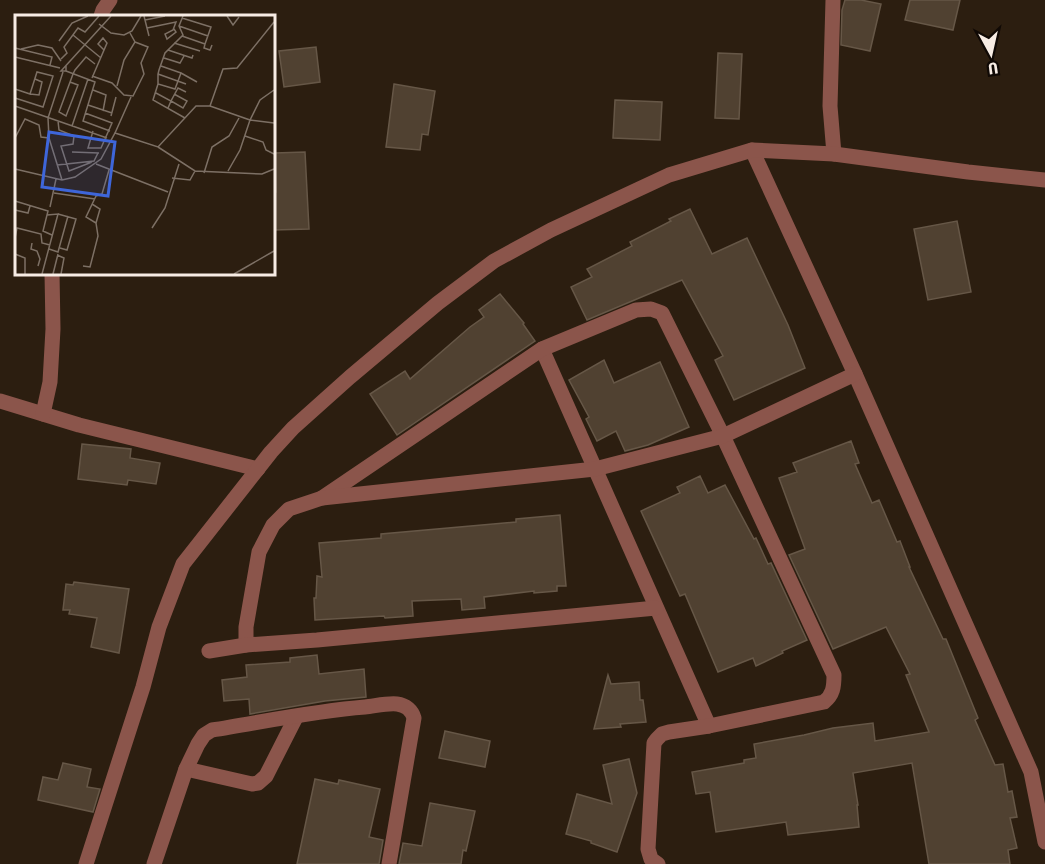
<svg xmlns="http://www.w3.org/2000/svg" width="1045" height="864" viewBox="0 0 1045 864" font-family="'Fira Sans Condensed',sans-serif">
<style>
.building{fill:#504131;stroke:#665747;stroke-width:1.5}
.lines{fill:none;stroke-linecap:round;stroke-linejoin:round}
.street{stroke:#8b554b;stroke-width:15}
.inset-road{fill:none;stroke:#7d7065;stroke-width:1.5}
.view{fill:#3e66da;fill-opacity:0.15;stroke:#3e66da;stroke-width:3}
.inset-edge{fill:none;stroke:#f7ece4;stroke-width:3}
</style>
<rect width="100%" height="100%" fill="#2c1e10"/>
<g class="building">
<path d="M 845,0 L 861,0 L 881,4 L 870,51 L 841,45 L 842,10 Z"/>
<path d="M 910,0 L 960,0 L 953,30 L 905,20 Z"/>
<path d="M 316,47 L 320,82 L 284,87 L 279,51 Z"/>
<path d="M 718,53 L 742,54 L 739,119 L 715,118 Z"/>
<path d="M 394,84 L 435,91 L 428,135 L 422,134 L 420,150 L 386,147 Z"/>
<path d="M 615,100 L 662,102 L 660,140 L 613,138 Z"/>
<path d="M 305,152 L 309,229 L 273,230 L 273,192 L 276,192 L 275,153 Z"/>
<path d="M 690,209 L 712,254 L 747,238 L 788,325 L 805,368 L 734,400 L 715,360 L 723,356 L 682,280 L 587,320 L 571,287 L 592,277 L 587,269 L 632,246 L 630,242 L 671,221 L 669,219 Z"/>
<path d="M 957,221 L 971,292 L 928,300 L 914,229 Z"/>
<path d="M 500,294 L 524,323 L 523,324 L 535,341 L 397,435 L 370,394 L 405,371 L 410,379 L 470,327 L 484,317 L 479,310 Z"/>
<path d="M 604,360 L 614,383 L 660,362 L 689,427 L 648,445 L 625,451 L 616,431 L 597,441 L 586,419 L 589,417 L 569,380 Z"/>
<path d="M 851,441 L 859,463 L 855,464 L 872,503 L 879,500 L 897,542 L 900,541 L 910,567 L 909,567 L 943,639 L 946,639 L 978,718 L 975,720 L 995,765 L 1003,764 L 1008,792 L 1012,791 L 1017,817 L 1010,818 L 1017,848 L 1008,850 L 1010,864 L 929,864 L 912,763 L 853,773 L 858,805 L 857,805 L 859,827 L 788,835 L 786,822 L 716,832 L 710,792 L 696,794 L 692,772 L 744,763 L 744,760 L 756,758 L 754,744 L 804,735 L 833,728 L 873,723 L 875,741 L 929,732 L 906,675 L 910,674 L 886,627 L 833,649 L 789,555 L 805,549 L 779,478 L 797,472 L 793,463 Z"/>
<path d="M 82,444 L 131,449 L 130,458 L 160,463 L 156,484 L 128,480 L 127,485 L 78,479 Z"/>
<path d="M 700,476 L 708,493 L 725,485 L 754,539 L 756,538 L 768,564 L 771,563 L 807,640 L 782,651 L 783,653 L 756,666 L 753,658 L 718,672 L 685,594 L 680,596 L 641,511 L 680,493 L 677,487 Z"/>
<path d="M 560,515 L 566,586 L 557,586 L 557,591 L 534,593 L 534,591 L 484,597 L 485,608 L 462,610 L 461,599 L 412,601 L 413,616 L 385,618 L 384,616 L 315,620 L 314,598 L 316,598 L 317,576 L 322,577 L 319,543 L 381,538 L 381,534 L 516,522 L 516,519 Z"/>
<path d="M 74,582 L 129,589 L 119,653 L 91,647 L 97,618 L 69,614 L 70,610 L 63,610 L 66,584 L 73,585 Z"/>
<path d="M 317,655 L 319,674 L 364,669 L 366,697 L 325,701 L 250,714 L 249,699 L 224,701 L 222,680 L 247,677 L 246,665 L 290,662 L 290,658 Z"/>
<path d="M 608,675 L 611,684 L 639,682 L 640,700 L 643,700 L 646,722 L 620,724 L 621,727 L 594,729 Z"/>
<path d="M 445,731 L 490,741 L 485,767 L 439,758 Z"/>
<path d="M 629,759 L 637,793 L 617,852 L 591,843 L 591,841 L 566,834 L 577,794 L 612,804 L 603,765 Z"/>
<path d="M 63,763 L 91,769 L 87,787 L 100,789 L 93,812 L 38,800 L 43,777 L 58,780 Z"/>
<path d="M 315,779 L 338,784 L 339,780 L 380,789 L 369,837 L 383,840 L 379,864 L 297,864 Z"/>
<path d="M 430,803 L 475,811 L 466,851 L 463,850 L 461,864 L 399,864 L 403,843 L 422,846 Z"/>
</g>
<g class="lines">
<g class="street">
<path d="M 833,0 L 830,106 L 834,154"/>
<path d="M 101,16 L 103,10 L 110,0"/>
<path d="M 752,150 L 855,374 L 1031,772 L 1045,842"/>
<path d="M 542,349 L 709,726"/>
<path d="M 0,401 L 79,425 L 258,469"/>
<path d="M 43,414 L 50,382 L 53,329 L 52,273"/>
<path d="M 322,498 L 542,349 L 636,310 L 651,309 L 662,313 L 723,436 L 834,675 C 834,687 833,695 824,702 L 709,726 L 669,732 L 662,734 L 657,739 L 654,743 L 648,849 L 651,859 L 658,864"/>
<path d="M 246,645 L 246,627 L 259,552 L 273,525 L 289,509 L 322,498 L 595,469 L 723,436 L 855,374"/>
<path d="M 209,651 L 246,645 L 317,640 L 656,608"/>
<path d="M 186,769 L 252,784 L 258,783 L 266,776 L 296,717"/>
<path d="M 86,864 L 143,687 L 159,627 L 183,564 L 271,452 L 293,428 L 350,377 L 438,303 L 494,261 L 551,230 L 669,175 L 752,150 L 834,154 L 968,172 L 1045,180"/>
<path d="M 154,864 L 186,769 L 198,744 L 204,735 L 212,730 C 262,722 314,711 365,707 C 375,706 387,703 397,704 C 406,705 412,711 414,718 L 389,864"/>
</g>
</g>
<g transform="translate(15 15)">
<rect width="260" height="260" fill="#2c1e10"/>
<path class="inset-road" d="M 129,1 L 134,21M 212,1 L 218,10 L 224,2M 167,3 L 196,12 L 190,29M 130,5 L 150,1M 84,9 L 96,18 L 109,20 L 117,16 L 126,1M 164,11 L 193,21M 132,13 L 161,7 L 158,15 L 150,19 L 152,24 L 161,17 L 159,14M 58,20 L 86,43M 167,21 L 190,29 L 189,33 L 195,35 L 197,30M 44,26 L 57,8 L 73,1M 159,28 L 185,36M 0,33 L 37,42 L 35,50M 6,34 L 23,30 L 37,33 L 46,46M 153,35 L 177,43 L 178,40M 0,42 L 45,53M 149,43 L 165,48 L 169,41M 46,44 L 52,38 L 49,32 L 63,13 L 70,17 L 84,1M 51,51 L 51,56 L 46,56 L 96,1M 146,51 L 166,58 L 160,74 L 143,69 L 143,59 L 144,55 L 150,38 L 168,20 L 164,11 L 168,1M 51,56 L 80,67 L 68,106 L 95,116M 166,58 L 182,67M 143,59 L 171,69M 77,61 L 97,68 L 109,80 L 118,81 L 129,59 L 126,48 L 133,32 L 120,27M 77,63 L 92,28 L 88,23 L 83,29 L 89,35M 55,67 L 63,70 L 51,101 L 44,97 L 58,59 L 60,55 L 71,42 L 80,49M 143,69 L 138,85 L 170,103M 102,71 L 109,45 L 120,27 L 115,18M 0,74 L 15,79 L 22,57 L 38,61 L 28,92 L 0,83M 78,75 L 91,80 L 88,96M 141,78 L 156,86 L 153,93M 15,79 L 24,80 L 27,67 L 20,64M 159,79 L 172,86 L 168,93 L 156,86 L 163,73 L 171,77M 73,90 L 97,98M 0,91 L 92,123M 195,91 L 235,105 L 245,85 L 259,75M 70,98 L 97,108 L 86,133 L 73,133 L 78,116M 96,101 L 101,82M 43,106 L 44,115 L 59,121 L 58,129 L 46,131 L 54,156 L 77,147M 57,111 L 73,64M 100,118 L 116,82M 230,121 L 248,127 L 251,135 L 259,139M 0,123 L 10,104 L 24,110 L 26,122 L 34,123M 143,132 L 180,156 L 247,159 L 259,154M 57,137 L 84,138M 81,149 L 153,177M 42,150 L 79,146 L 83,138M 0,154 L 47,165 L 60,162 L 86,144 L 100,118 L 143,132 L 181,91 L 195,91 L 208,54 L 222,53 L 259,7M 213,156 L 225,135 L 235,105 L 259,108M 189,158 L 197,132 L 214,121 L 224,103M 157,163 L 175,165 L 180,156M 47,165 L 34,123 L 33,103 L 48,57M 39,178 L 80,184M 0,186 L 33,196 L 28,216 L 37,220M 77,189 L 85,194 L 81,208M 35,192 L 41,164M 0,195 L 13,198 L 15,191M 43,199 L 61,204 L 52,235 L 45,233M 137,213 L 150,193 L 164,149M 0,223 L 2,213 L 26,219 L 27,228 L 35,230M 17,228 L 16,234 L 22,236 L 25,244 L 23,251M 34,234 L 43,237 L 53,201M 0,239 L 10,243 L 10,259M 42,240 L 49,243 L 46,259M 68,251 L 75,252 L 83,221 L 81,208 L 71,202 L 81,181 L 87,179 L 94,155M 27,259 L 43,199 L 32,200M 38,259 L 43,239M 219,259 L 259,236"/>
<path class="view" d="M 34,117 L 100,127 L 93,181 L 27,172 Z"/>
<rect width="260" height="260" class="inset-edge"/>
</g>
<g transform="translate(991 54) rotate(172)" stroke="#100905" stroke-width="4.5" paint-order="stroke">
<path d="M0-4.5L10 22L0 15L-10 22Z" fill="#f7ece4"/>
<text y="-9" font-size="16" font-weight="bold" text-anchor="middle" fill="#f7ece4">U</text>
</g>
</svg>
